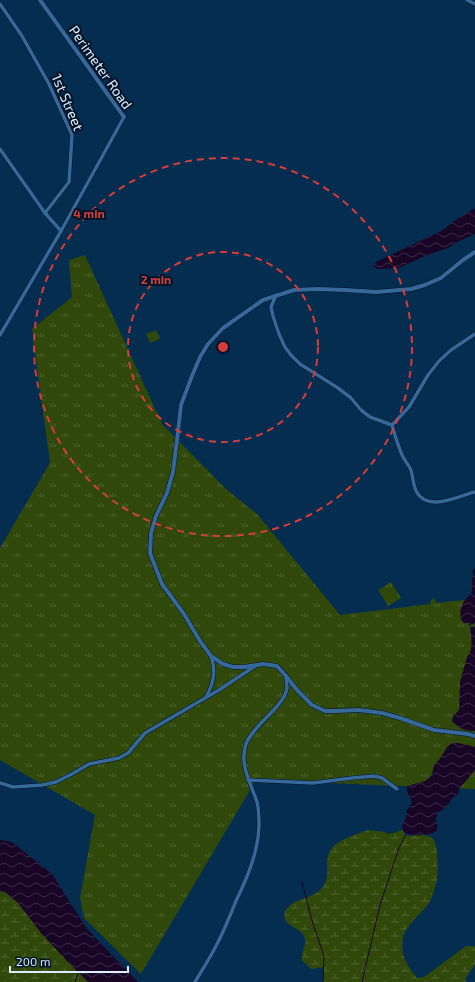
<svg xmlns="http://www.w3.org/2000/svg" width="475" height="982" viewBox="0 0 475 982" font-family="'Exo 2',sans-serif">
<style>
.grass{fill:url(#grass-tufts)}
.wetland{fill:url(#wetland-marsh)}
.water{fill:url(#water-waves)}
.lines{fill:none;stroke-linecap:round;stroke-linejoin:round}
.stream{stroke:#190526;stroke-width:1}
.minor-casing{stroke:#00142c;stroke-width:4.5}
.tertiary-casing{stroke:#00142c;stroke-width:5}
.minor{stroke:#366899;stroke-width:3.5}
.tertiary{stroke:#366899;stroke-width:4}
.ring{fill:none;stroke:#d73c3d;stroke-width:2;stroke-dasharray:7 5}
.labels{text-anchor:middle;dominant-baseline:central;stroke-width:4;stroke-linejoin:round;paint-order:stroke}
.street-label{font-size:14px;fill:#ddedfe;stroke:#021528}
.centre{fill:#d73c3d;stroke:#021528;stroke-width:2}
.ring-label{font-size:12px;text-anchor:middle;font-weight:bold;fill:#d73c3d;stroke:#021528;stroke-width:4;stroke-linejoin:round;paint-order:stroke}
</style>
<defs>
<pattern id="grass-tufts" width="24" height="20" patternUnits="userSpaceOnUse"><rect width="24" height="20" fill="#30490b"/><path d="M3 7l-1-3M5 7V3M7 7l1-3M15 17l-1-3M17 17v-4M19 17l1-3" fill="none" stroke="#4e6430"/></pattern>
<pattern id="wetland-marsh" width="20" height="14" patternUnits="userSpaceOnUse"><rect width="20" height="14" fill="#30490b"/><path d="M1 5h8M5 5V1M11 12h8M15 12V8" fill="none" stroke="#4e6430"/></pattern>
<pattern id="water-waves" width="16" height="10" patternUnits="userSpaceOnUse"><rect width="16" height="10" fill="#190526"/><path d="M0 5q4-4 8 0t8 0" fill="none" stroke="#3a2a47"/></pattern>
</defs>
<rect width="100%" height="100%" fill="#042d4f"/>
<g class="grass">
<path d="M 85,255 L 162,424 L 227,490 L 257,514 L 340,615 L 431,604 L 430,602 L 433,598 L 436,601 L 435,603 L 475,599 L 475,789 L 256,780 L 141,974 L 84,918 L 80,898 L 95,815 L 0,760 L 0,548 L 50,463 L 32,329 L 72,297 L 69,260 Z"/>
<path d="M 156,330 L 160,339 L 150,343 L 146,334 Z"/>
<path d="M 391,582 L 401,598 L 388,606 L 378,590 Z"/>
</g>
<g class="wetland">
<path d="M 368,830 L 384,832 L 389,834 L 403,830 L 405,836 C 414,836 424,833 432,838 C 439,843 438,872 437,880 C 435,887 433,895 430,901 C 423,914 406,923 403,938 C 400,955 407,965 417,978 L 424,977 L 466,946 L 473,946 L 475,947 L 475,964 L 466,978 L 466,982 L 323,982 L 324,967 L 311,969 L 302,960 C 302,957 302,954 303,951 C 304,946 307,942 304,936 C 301,928 280,925 285,912 C 290,899 311,899 320,890 C 332,880 324,864 329,853 C 336,839 355,835 368,830 Z"/>
<path d="M 0,880 L 101,982 L 0,982 Z"/>
</g>
<g class="water">
<path d="M 475,208 L 475,234 L 457,242 L 448,248 L 427,255 L 399,268 L 376,269 L 374,265 L 376,262 L 441,231 L 457,219 Z"/>
<path d="M 475,568 L 475,625 L 474,623 L 470,626 L 468,623 L 464,623 C 458,618 460,606 465,600 C 467,597 470,596 471,593 C 474,587 470,580 474,575 L 472,571 Z"/>
<path d="M 475,626 L 475,731 C 466,731 457,728 452,721 L 453,716 L 459,710 L 460,682 L 467,657 C 474,650 471,636 470,627 L 474,627 Z"/>
<path d="M 452,743 L 459,743 L 475,747 L 475,770 L 459,789 L 458,794 L 451,799 C 449,806 444,809 438,812 C 438,814 437,816 436,818 C 436,822 439,827 436,831 C 432,836 406,837 403,831 C 400,826 406,821 406,816 C 407,814 406,812 407,810 L 410,806 L 412,802 L 407,791 L 407,786 L 425,781 L 429,778 L 432,774 L 434,765 L 439,760 L 447,747 Z"/>
<path d="M 0,840 L 12,842 L 52,874 L 87,929 L 138,982 L 88,982 L 67,961 L 41,933 L 18,903 L 5,892 L 0,891 Z"/>
</g>
<g class="lines">
<g class="stream">
<path d="M 302,882 L 312,921 L 324,956 L 323,982"/>
<path d="M 75,982 L 78,973"/>
<path d="M 362,982 L 380,905 L 399,848 L 405,836"/>
</g>
<g class="minor-casing">
<g id="minor">
<path d="M 467,0 L 475,4"/>
<path d="M 0,4 L 22,36 L 49,84 L 72,135 L 69,182 L 45,213"/>
<path d="M 0,149 L 45,213 L 61,231"/>
<path d="M 276,295 L 271,307 L 273,316 L 279,334 L 285,347 L 291,355 L 300,364 L 338,388 L 351,398 L 361,410 L 370,417 L 392,425 C 395,436 398,446 403,457 C 405,461 409,465 411,470 C 413,477 413,484 416,491 C 428,513 458,496 475,492"/>
<path d="M 0,335 L 61,231 L 124,117"/>
<path d="M 392,425 L 409,407 L 428,375 L 439,361 L 451,350 L 475,334"/>
<path d="M 206,697 C 214,683 216,671 211,656"/>
<path d="M 248,780 L 313,783 L 352,778 L 374,776 L 382,778 L 397,789"/>
<path d="M 0,783 L 13,787 L 42,785 L 56,782 L 72,774 L 89,764 L 119,758 L 128,753 L 145,733 L 219,690 L 255,666"/>
<path d="M 195,982 C 202,970 210,958 216,946 C 224,931 230,916 236,901 C 247,878 258,853 259,827 C 259,819 259,809 257,802 C 251,784 239,764 246,744 C 253,725 284,707 287,688 C 287,685 286,680 286,676"/>
</g>
</g>
<g class="tertiary-casing">
<g id="tertiary">
<path d="M 40,0 L 124,117"/>
<path d="M 475,252 L 463,260 L 441,278 L 425,285 L 411,289 L 376,292 L 345,290 L 318,289 L 294,290 L 263,300 L 223,328 L 208,344 L 200,357 L 192,376 L 181,405 L 177,440 L 173,472 L 167,493 L 156,516 L 151,533 L 150,553 L 162,584 L 184,614 L 200,641 L 211,656 L 223,664 L 233,667 L 244,667 L 263,664 L 277,666 L 286,676 L 297,690 L 312,705 L 325,711 L 336,711 L 359,710 L 382,713 L 400,718 L 434,730 L 468,734 L 475,736"/>
</g>
</g>
<use href="#minor" class="minor"/>
<use href="#tertiary" class="tertiary"/>
</g>
<g class="ring">
<circle cx="223" cy="347" r="95"/>
<circle cx="223" cy="347" r="189"/>
</g>
<g class="labels">
<g class="street-label">
<text transform="translate(101 67) rotate(55)">Perimeter Road</text>
<text transform="translate(68 102) rotate(67)">1st Street</text>
</g>
</g>
<circle cx="223" cy="347" r="6" class="centre"/>
<g class="ring-label">
<text x="89" y="218">4 min</text>
<text x="156" y="284">2 min</text>
</g>
<path d="M10 966v6h118v-6" fill="none" stroke="#ddedfe" stroke-width="2"/>
<text x="16" y="966" font-size="12" fill="#ddedfe" stroke="#021528" stroke-width="3" paint-order="stroke">200 m</text>
</svg>
